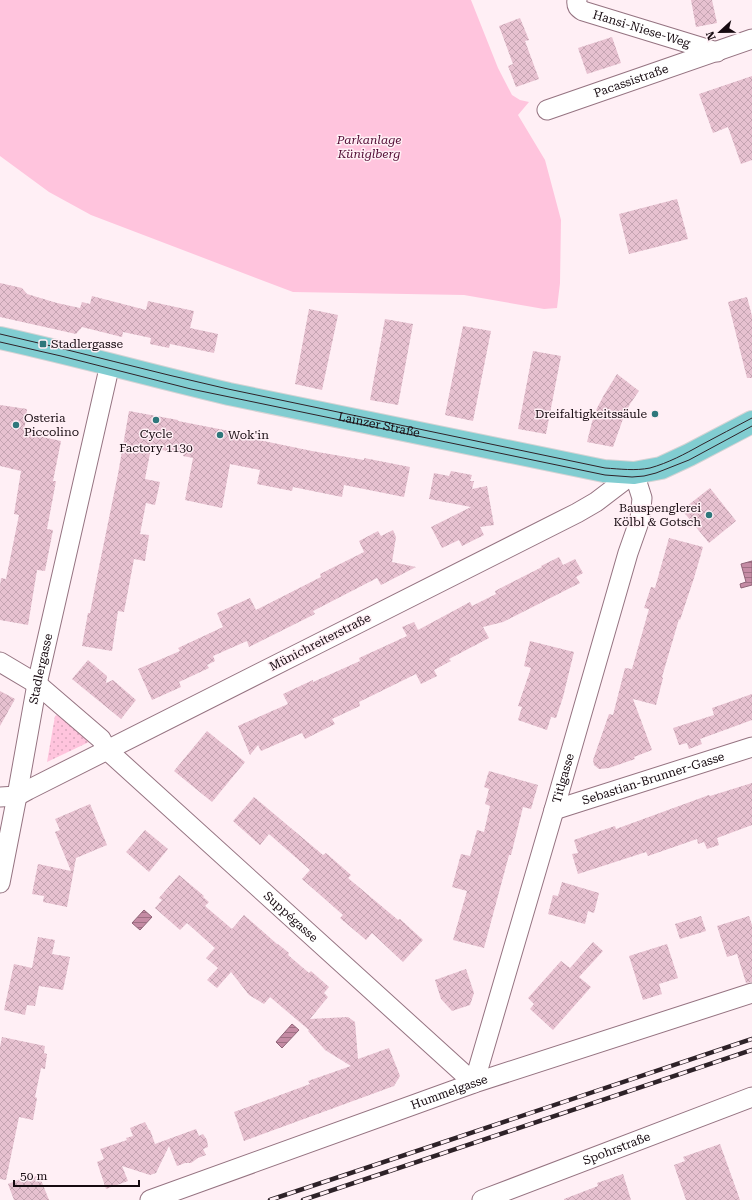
<svg xmlns="http://www.w3.org/2000/svg" width="752" height="1200" viewBox="0 0 752 1200" font-family="'Roboto Serif',serif">
<style>
.grass{fill:url(#grass-dots)}
.park{fill:#ffc4dd}
.water{fill:url(#water-rules);stroke:#906478}
.building{fill:url(#building-cross-hatch)}
.lines{fill:none;stroke-linecap:round;stroke-linejoin:round}
.minor-casing{stroke:#957381;stroke-width:21}
.major-casing{stroke:#d5d3d4;stroke-width:24}
.minor{stroke:#fff;stroke-width:19}
.major{stroke:#81cdd1;stroke-width:22}
.tram{stroke:#2e2228;stroke-width:1}
.rail-casing{stroke:#2e2228;stroke-width:4.5}
.rail{stroke:#ffeff5;stroke-width:3;stroke-dasharray:9;stroke-linecap:butt}
.poi-dot{fill:#2e777b;stroke:#ffeff5;stroke-width:1.5}
.labels{text-anchor:middle;dominant-baseline:central;stroke-width:3;stroke-linejoin:round;paint-order:stroke}
.street-label{font-size:12px;fill:#160a10;stroke:#ffeff5}
.park-label{font-size:12px;font-style:italic;fill:#520c34;stroke:#ffeff5}
.poi-label{font-size:12px;fill:#160a10;stroke:#ffeff5;text-anchor:start}
</style>
<defs>
<pattern id="grass-dots" width="8" height="8" patternUnits="userSpaceOnUse"><rect width="8" height="8" fill="#ffc4dd"/><path d="M2 2h.1M6 6h.1" fill="none" stroke="#daa7bd" stroke-width="1.8" stroke-linecap="round"/></pattern>
<pattern id="water-rules" width="6" height="5" patternUnits="userSpaceOnUse"><rect width="6" height="5" fill="#c58ba4"/><path d="M0 2.5h6" fill="none" stroke="#9f7084"/></pattern>
<pattern id="building-cross-hatch" width="8" height="8" patternUnits="userSpaceOnUse"><rect width="8" height="8" fill="#e7c1d0"/><path d="M0 0l8 8M0 8l8-8" fill="none" stroke="#c5a4b2"/></pattern>
</defs>
<rect width="100%" height="100%" fill="#ffeff5"/>
<path class="grass" d="M 57,715 L 89,740 L 89,742 L 47,762 L 55,716 Z"/>
<path class="park" d="M 0,0 L 471,0 L 498,68 L 512,95 L 520,100 L 529,102 L 518,115 L 545,160 L 561,220 L 560,283 L 557,308 L 544,309 L 464,295 L 293,292 L 91,215 L 49,192 L 0,156 Z"/>
<g class="water">
<path d="M 752,561 L 752,585 L 741,588 L 740,584 L 746,582 L 741,564 Z"/>
<path d="M 144,910 L 152,917 L 140,930 L 132,923 Z"/>
<path d="M 292,1024 L 299,1030 L 282,1048 L 276,1042 Z"/>
</g>
<g class="building">
<path d="M 691,0 L 712,0 L 717,23 L 696,27 Z"/>
<path d="M 520,18 L 529,40 L 525,41 L 539,79 L 516,87 L 508,66 L 513,64 L 499,26 Z"/>
<path d="M 612,37 L 621,63 L 587,74 L 578,48 Z"/>
<path d="M 752,76 L 752,160 L 741,164 L 728,127 L 713,133 L 699,94 Z"/>
<path d="M 677,199 L 688,239 L 629,254 L 619,214 Z"/>
<path d="M 0,283 L 22,288 L 27,294 L 57,303 L 80,308 L 82,302 L 90,304 L 92,296 L 146,310 L 148,301 L 194,311 L 190,328 L 218,334 L 214,353 L 170,344 L 169,348 L 150,344 L 151,338 L 123,332 L 122,337 L 82,327 L 76,334 L 0,317 Z"/>
<path d="M 747,297 L 752,316 L 752,378 L 747,378 L 728,302 Z"/>
<path d="M 309,309 L 338,315 L 322,390 L 295,384 Z"/>
<path d="M 385,319 L 413,324 L 398,405 L 370,400 Z"/>
<path d="M 463,326 L 491,331 L 473,421 L 445,415 Z"/>
<path d="M 533,351 L 561,356 L 546,434 L 518,429 Z"/>
<path d="M 617,374 L 639,391 L 630,404 L 624,416 L 613,447 L 587,442 L 592,422 L 597,408 L 604,395 Z"/>
<path d="M 0,405 L 27,409 L 24,433 L 61,441 L 53,481 L 56,481 L 47,529 L 53,530 L 45,571 L 37,570 L 28,625 L 0,620 L 0,586 L 1,578 L 6,579 L 19,515 L 14,514 L 21,471 L 0,466 Z"/>
<path d="M 129,411 L 178,420 L 178,421 L 255,436 L 254,439 L 312,451 L 364,460 L 364,458 L 410,467 L 404,497 L 344,485 L 342,497 L 293,487 L 292,491 L 257,484 L 260,470 L 230,464 L 222,508 L 185,500 L 193,458 L 183,456 L 184,454 L 151,448 L 145,479 L 160,482 L 155,505 L 146,503 L 140,534 L 149,535 L 145,561 L 134,559 L 124,612 L 118,611 L 112,651 L 82,646 L 88,613 L 90,613 L 98,572 L 118,474 Z"/>
<path d="M 451,471 L 472,475 L 470,481 L 474,481 L 472,489 L 487,486 L 494,525 L 480,527 L 484,535 L 462,546 L 459,540 L 442,548 L 431,527 L 471,507 L 429,499 L 434,473 L 449,476 Z"/>
<path d="M 710,488 L 736,521 L 709,543 L 682,510 Z"/>
<path d="M 393,530 L 396,537 L 392,562 L 416,567 L 381,585 L 377,578 L 313,611 L 315,614 L 249,647 L 247,641 L 213,656 L 215,661 L 207,665 L 209,668 L 179,682 L 181,687 L 152,700 L 138,669 L 180,651 L 178,648 L 223,627 L 217,613 L 250,598 L 256,610 L 321,577 L 320,574 L 364,552 L 359,541 L 378,531 L 381,536 Z"/>
<path d="M 669,538 L 703,547 L 694,578 L 680,620 L 679,619 L 662,677 L 663,678 L 656,705 L 633,699 L 652,750 L 634,757 L 635,759 L 609,768 L 599,769 L 594,765 L 593,760 L 609,714 L 613,715 L 625,668 L 632,669 L 649,609 L 644,608 L 651,587 L 655,588 Z"/>
<path d="M 559,557 L 563,565 L 575,559 L 583,573 L 576,577 L 580,583 L 503,622 L 483,627 L 489,638 L 449,659 L 451,661 L 434,670 L 437,676 L 421,684 L 416,674 L 359,702 L 360,706 L 332,719 L 335,724 L 305,739 L 302,733 L 261,751 L 258,745 L 250,755 L 238,726 L 288,704 L 283,694 L 313,680 L 313,682 L 360,661 L 359,658 L 407,636 L 402,627 L 414,622 L 418,630 L 470,602 L 472,606 L 496,594 L 495,591 L 542,567 L 541,566 Z"/>
<path d="M 530,641 L 574,652 L 563,697 L 556,718 L 551,717 L 547,730 L 518,720 L 522,707 L 518,706 L 531,668 L 524,666 Z"/>
<path d="M 88,660 L 107,676 L 106,683 L 113,680 L 136,700 L 121,719 L 72,679 Z"/>
<path d="M 0,691 L 15,699 L 0,726 Z"/>
<path d="M 752,694 L 752,720 L 700,739 L 702,744 L 689,749 L 687,743 L 679,745 L 673,728 L 714,715 L 712,708 Z"/>
<path d="M 207,731 L 245,762 L 212,802 L 174,771 Z"/>
<path d="M 489,771 L 538,785 L 531,809 L 523,807 L 511,855 L 509,855 L 484,948 L 453,940 L 467,891 L 452,887 L 461,854 L 470,856 L 477,830 L 484,832 L 490,806 L 485,804 L 489,789 L 484,787 Z"/>
<path d="M 752,783 L 752,825 L 717,838 L 719,845 L 707,849 L 704,842 L 698,844 L 697,839 L 648,856 L 646,852 L 578,874 L 572,854 L 578,853 L 574,840 L 615,826 L 616,829 L 709,795 L 710,796 Z"/>
<path d="M 254,797 L 323,855 L 326,853 L 351,875 L 348,878 L 398,920 L 400,919 L 423,940 L 403,962 L 372,933 L 366,940 L 340,918 L 343,915 L 302,879 L 310,870 L 269,834 L 260,845 L 233,821 Z"/>
<path d="M 90,804 L 107,845 L 76,858 L 67,907 L 43,902 L 44,896 L 32,894 L 38,864 L 71,871 L 55,832 L 60,830 L 55,819 Z"/>
<path d="M 145,830 L 168,849 L 149,872 L 126,852 Z"/>
<path d="M 179,875 L 204,896 L 203,897 L 209,902 L 205,906 L 232,929 L 244,915 L 277,944 L 278,944 L 289,953 L 288,955 L 309,973 L 311,971 L 329,987 L 324,993 L 328,997 L 310,1019 L 348,1017 L 355,1022 L 358,1059 L 389,1048 L 400,1076 L 394,1086 L 244,1141 L 234,1112 L 310,1084 L 308,1081 L 351,1066 L 325,1050 L 308,1031 L 309,1030 L 270,997 L 264,1004 L 249,995 L 231,972 L 217,988 L 207,980 L 218,968 L 206,958 L 215,948 L 187,923 L 180,930 L 155,908 L 162,900 L 159,898 Z"/>
<path d="M 562,882 L 599,893 L 594,913 L 588,911 L 585,924 L 548,914 L 553,895 L 558,896 Z"/>
<path d="M 701,916 L 706,931 L 680,939 L 675,924 Z"/>
<path d="M 749,916 L 752,925 L 752,982 L 746,983 L 737,954 L 727,957 L 717,926 Z"/>
<path d="M 38,937 L 55,940 L 52,954 L 70,957 L 63,990 L 39,986 L 35,1006 L 27,1005 L 25,1015 L 4,1010 L 14,964 L 32,968 Z"/>
<path d="M 593,942 L 603,951 L 579,977 L 591,987 L 553,1030 L 530,1009 L 534,1004 L 528,998 L 561,961 L 570,968 Z"/>
<path d="M 667,944 L 678,978 L 659,984 L 662,994 L 643,1000 L 629,956 Z"/>
<path d="M 466,969 L 474,993 L 470,1005 L 452,1011 L 441,999 L 435,980 Z"/>
<path d="M 2,1037 L 45,1046 L 44,1053 L 47,1054 L 45,1069 L 41,1068 L 35,1097 L 37,1098 L 33,1120 L 19,1117 L 6,1180 L 0,1179 L 0,1047 Z"/>
<path d="M 145,1122 L 149,1130 L 150,1130 L 155,1144 L 196,1129 L 199,1136 L 203,1134 L 207,1140 L 208,1147 L 203,1149 L 206,1155 L 198,1158 L 191,1163 L 185,1163 L 177,1166 L 169,1146 L 156,1173 L 150,1175 L 122,1166 L 128,1181 L 106,1189 L 97,1162 L 104,1159 L 100,1149 L 127,1140 L 126,1138 L 133,1136 L 130,1128 Z"/>
<path d="M 720,1144 L 740,1200 L 686,1200 L 674,1165 L 685,1161 L 683,1157 Z"/>
<path d="M 623,1174 L 631,1200 L 564,1200 L 564,1199 L 598,1186 L 597,1183 Z"/>
<path d="M 30,1175 L 31,1178 L 39,1175 L 49,1200 L 14,1200 L 8,1184 Z"/>
</g>
<g class="lines">
<g class="minor-casing">
<g id="minor">
<path id="s1" d="M 577,0 C 576,6 578,8 583,11 L 717,52"/>
<path id="s2" d="M 547,110 L 752,39"/>
<path id="s3" d="M 0,662 L 37,684 L 101,739 L 107,750 L 474,1083 L 554,810 L 628,553 L 640,519 L 642,498 L 634,473 L 596,502 L 577,513 C 394,605 211,698 28,790 L 17,796 L 0,797"/>
<path id="s4" d="M 554,810 L 752,747"/>
<path id="s5" d="M 0,883 L 17,796 L 37,684 L 110,364"/>
<path id="s6" d="M 150,1200 L 474,1083 L 752,993"/>
<path id="s7" d="M 482,1200 L 752,1097"/>
</g>
</g>
<g class="major-casing">
<g id="major">
<path id="s8" d="M 0,338 C 77,355 153,376 229,394 L 604,471 L 634,473 L 661,468 L 689,455 L 752,422"/>
</g>
</g>
<use href="#minor" class="minor"/>
<use href="#major" class="major"/>
<g class="tram">
<path d="M 0,334 C 76,351 152,372 228,389 L 605,468 C 620,469 635,471 650,468 C 668,463 685,454 701,445 C 718,436 735,427 752,418"/>
<path d="M 0,342 L 61,356 L 191,389 L 605,475 L 632,477 L 644,476 L 656,473 L 689,460 L 752,426"/>
</g>
<g class="rail-casing">
<g id="rail">
<path d="M 270,1200 L 752,1039"/>
<path d="M 303,1200 L 752,1050"/>
</g>
</g>
<use href="#rail" class="rail"/>
</g>
<g class="poi-dot">
<rect x="39" y="340" width="8" height="8" rx="2"/>
<circle cx="655" cy="414" r="4"/>
<circle cx="156" cy="420" r="4"/>
<circle cx="16" cy="425" r="4"/>
<circle cx="220" cy="435" r="4"/>
<circle cx="709" cy="515" r="4"/>
</g>
<g class="labels">
<g class="street-label">
<text stroke="none"><textPath href="#s1" startOffset="75">Hansi-Niese-Weg</textPath></text>
<text stroke="none"><textPath href="#s2" startOffset="89">Pacassistraße</textPath></text>
<text stroke="none"><textPath href="#s8" startOffset="389">Lainzer Straße</textPath></text>
<text transform="translate(320 642) rotate(-27)">Münichreiterstraße</text>
<text stroke="none"><textPath href="#s5" startOffset="218">Stadlergasse</textPath></text>
<text stroke="none"><textPath href="#s3" startOffset="953">Titlgasse</textPath></text>
<text stroke="none"><textPath href="#s4" startOffset="104">Sebastian-Brunner-Gasse</textPath></text>
<text stroke="none"><textPath href="#s3" startOffset="388">Suppégasse</textPath></text>
<text stroke="none"><textPath href="#s6" startOffset="318">Hummelgasse</textPath></text>
<text stroke="none"><textPath href="#s7" startOffset="144">Spohrstraße</textPath></text>
</g>
<g class="park-label">
<text x="369" y="140">Parkanlage<tspan x="369" dy="14">Küniglberg</tspan></text>
</g>
<g class="poi-label">
<text x="51" y="344">Stadlergasse</text>
<text x="647" y="414" text-anchor="end">Dreifaltigkeitssäule</text>
<text x="24" y="418">Osteria<tspan x="24" dy="14">Piccolino</tspan></text>
<text x="156" y="434" text-anchor="middle">Cycle<tspan x="156" dy="14">Factory 1130</tspan></text>
<text x="228" y="435">Wok'in</text>
<text x="701" y="508" text-anchor="end">Bauspenglerei<tspan x="701" dy="14">Kölbl &amp; Gotsch</tspan></text>
</g>
</g>
<g transform="translate(720 32) rotate(248)" stroke="#ffeff5" stroke-width="3" paint-order="stroke">
<path d="M0-3L7 15L0 10L-7 15Z" fill="#160a10"/>
<text y="-6" font-size="11" font-weight="bold" text-anchor="middle" fill="#160a10">N</text>
</g>
<path d="M14 1180v6h125v-6" fill="none" stroke="#160a10" stroke-width="2"/>
<text x="20" y="1180" font-size="12" fill="#160a10" stroke="#ffeff5" stroke-width="3" paint-order="stroke">50 m</text>
</svg>
